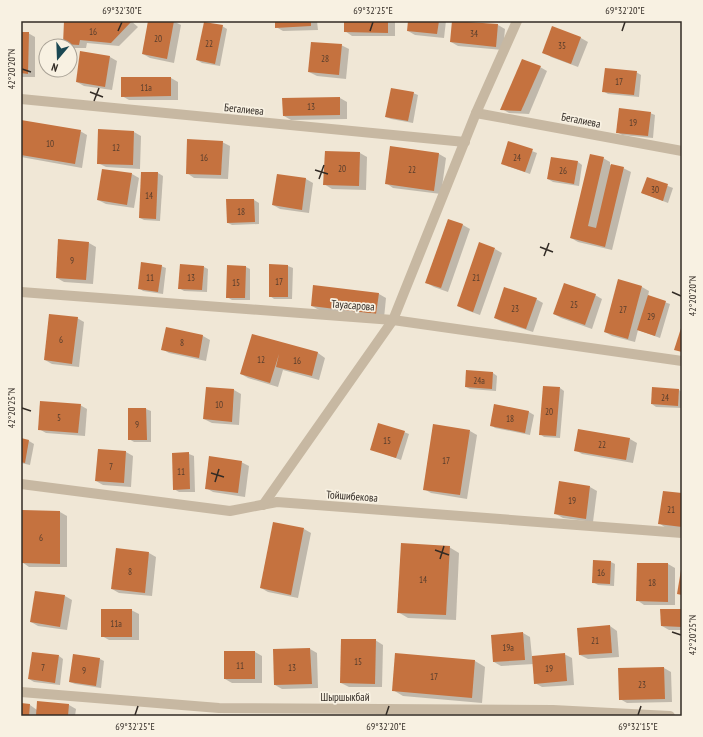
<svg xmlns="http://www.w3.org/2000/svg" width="703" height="737" viewBox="0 0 703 737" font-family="'PT Sans Narrow',sans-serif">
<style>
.shadow{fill:#0003}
.building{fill:#c5723f}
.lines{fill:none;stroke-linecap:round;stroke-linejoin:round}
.street{stroke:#c7b8a2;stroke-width:10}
.ticks{fill:none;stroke:#322b25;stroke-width:1.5}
.labels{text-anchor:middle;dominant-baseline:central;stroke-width:3.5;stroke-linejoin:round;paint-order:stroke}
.number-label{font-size:9px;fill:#573d2c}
.street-label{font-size:11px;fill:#322b25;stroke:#f8f1e2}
.neatline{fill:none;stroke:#322b25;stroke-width:1.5}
.ticks-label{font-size:10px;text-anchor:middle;fill:#322b25}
</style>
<rect width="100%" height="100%" fill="#f0e7d6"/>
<g class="shadow">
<path d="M 65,21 L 131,21 L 138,27 L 119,46 L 87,43 L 86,48 L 71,48 L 70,46 L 64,44 Z"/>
<path d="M 149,21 L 173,21 L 181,25 L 174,63 L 150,58 L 143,54 Z"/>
<path d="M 276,21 L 317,21 L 318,30 L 283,31 L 276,27 Z"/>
<path d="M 345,21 L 395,21 L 395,36 L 352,36 L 345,31 Z"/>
<path d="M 409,21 L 446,21 L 444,38 L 415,35 L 408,31 Z"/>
<path d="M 453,21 L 498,25 L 505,29 L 503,50 L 458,46 L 451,42 Z"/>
<path d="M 222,26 L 227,29 L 220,66 L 202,63 L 197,60 Z"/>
<path d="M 553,28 L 581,38 L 588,42 L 578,67 L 551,57 L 544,52 Z"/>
<path d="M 21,33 L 28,33 L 35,37 L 35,77 L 21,77 Z"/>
<path d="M 341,45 L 349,49 L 346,79 L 317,76 L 309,72 Z"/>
<path d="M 81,52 L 110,57 L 117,61 L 112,90 L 84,86 L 77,82 Z"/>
<path d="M 540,67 L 547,71 L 529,114 L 509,113 L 502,109 Z"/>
<path d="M 636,72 L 641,75 L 639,97 L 608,94 L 603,91 Z"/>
<path d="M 171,78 L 178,82 L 178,100 L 129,100 L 122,96 Z"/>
<path d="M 413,93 L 418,95 L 413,123 L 391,119 L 386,117 Z"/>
<path d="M 340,98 L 347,102 L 347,119 L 291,120 L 284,116 Z"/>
<path d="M 650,113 L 655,115 L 653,138 L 622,135 L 617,132 Z"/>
<path d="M 21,121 L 80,131 L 87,135 L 82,168 L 21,157 Z"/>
<path d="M 134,132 L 141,136 L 140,169 L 106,167 L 98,163 Z"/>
<path d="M 222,142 L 230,146 L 228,179 L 194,178 L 187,173 Z"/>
<path d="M 509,142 L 537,153 L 530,174 L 507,166 Z"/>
<path d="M 391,147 L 439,154 L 446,158 L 441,194 L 393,188 L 386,183 Z"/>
<path d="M 360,153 L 367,157 L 366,190 L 332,189 L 324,184 Z"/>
<path d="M 552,158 L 578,162 L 582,165 L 579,186 L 553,182 L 548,179 Z"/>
<path d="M 603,158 L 610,162 L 610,165 L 623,168 L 631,172 L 612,250 L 578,242 L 571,238 Z"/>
<path d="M 142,173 L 158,173 L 163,176 L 160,221 L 144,220 L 140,218 Z"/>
<path d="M 132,174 L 139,178 L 134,208 L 106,204 L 98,200 Z"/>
<path d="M 277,175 L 306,179 L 313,183 L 309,213 L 280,209 L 273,205 Z"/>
<path d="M 647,178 L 673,188 L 668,203 L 642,193 Z"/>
<path d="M 254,200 L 259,203 L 259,224 L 232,225 L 228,223 Z"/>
<path d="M 448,220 L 463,225 L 470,229 L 448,292 L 434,287 L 427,283 Z"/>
<path d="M 89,243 L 96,247 L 93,284 L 64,282 L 57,278 Z"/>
<path d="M 495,249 L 502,253 L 480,315 L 466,310 L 458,306 Z"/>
<path d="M 270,265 L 288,266 L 293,268 L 292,299 L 274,299 L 270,296 Z"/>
<path d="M 161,266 L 166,268 L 163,294 L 143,291 L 139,288 Z"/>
<path d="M 204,267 L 208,269 L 207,292 L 184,291 L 179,288 Z"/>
<path d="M 246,267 L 250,269 L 250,300 L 232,300 L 227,297 Z"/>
<path d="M 619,281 L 642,287 L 649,291 L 648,296 L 670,304 L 660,338 L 638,330 L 635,342 L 612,336 L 605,332 Z"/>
<path d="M 379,294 L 386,298 L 384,318 L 319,310 L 312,306 Z"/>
<path d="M 595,295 L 602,299 L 592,329 L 561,318 L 554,314 Z"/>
<path d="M 536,299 L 543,303 L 533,332 L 502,322 L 495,318 Z"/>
<path d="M 77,318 L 84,322 L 79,367 L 52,364 L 45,360 Z"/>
<path d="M 166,328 L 203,336 L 210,340 L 206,361 L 169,353 L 162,349 Z"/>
<path d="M 253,335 L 318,353 L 325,358 L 319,380 L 283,370 L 278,387 L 248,378 L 241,374 Z"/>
<path d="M 493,373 L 497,376 L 496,391 L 470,389 L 466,387 Z"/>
<path d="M 207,388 L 234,390 L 241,394 L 239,425 L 212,423 L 204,419 Z"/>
<path d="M 560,388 L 564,391 L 560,438 L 544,437 L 540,434 Z"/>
<path d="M 679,390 L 682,392 L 682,408 L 656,407 L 652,404 Z"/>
<path d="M 80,405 L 87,409 L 85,436 L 46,433 L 39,429 Z"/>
<path d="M 495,405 L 529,412 L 534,415 L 530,435 L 495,428 L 491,425 Z"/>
<path d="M 129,409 L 146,409 L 151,411 L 151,442 L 134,442 L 129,439 Z"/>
<path d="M 470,431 L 477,435 L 467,499 L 431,493 L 424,489 Z"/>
<path d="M 404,432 L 409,434 L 401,460 L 371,449 Z"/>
<path d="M 21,439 L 29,441 L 34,444 L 30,465 L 21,463 Z"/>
<path d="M 630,439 L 637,443 L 633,463 L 582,454 L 575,450 Z"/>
<path d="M 98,450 L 126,452 L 133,456 L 131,487 L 103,485 L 96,481 Z"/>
<path d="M 173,454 L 189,454 L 194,456 L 195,492 L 179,492 L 174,489 Z"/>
<path d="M 241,462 L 249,466 L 245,497 L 213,492 L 206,488 Z"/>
<path d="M 560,482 L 590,487 L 597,491 L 593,522 L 563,518 L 556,514 Z"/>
<path d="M 682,494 L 682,530 L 666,528 L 659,523 Z"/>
<path d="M 23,511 L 60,512 L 67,516 L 67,567 L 29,567 L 22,562 L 22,541 L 21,541 L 21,538 L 22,538 Z"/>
<path d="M 304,529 L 311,533 L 298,598 L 268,592 L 261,588 Z"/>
<path d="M 449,547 L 459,553 L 456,620 L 408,618 L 398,612 Z"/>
<path d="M 149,553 L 156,557 L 152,596 L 119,593 L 112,589 Z"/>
<path d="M 611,562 L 615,564 L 614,586 L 598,585 L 593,582 Z"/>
<path d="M 638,564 L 668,564 L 675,568 L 675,605 L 644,605 L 637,600 Z"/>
<path d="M 65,596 L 72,600 L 67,630 L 38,626 L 31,622 Z"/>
<path d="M 131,610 L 139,614 L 139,640 L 109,640 L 102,636 Z"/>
<path d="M 682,610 L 682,630 L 669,630 L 662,626 Z"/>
<path d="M 610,626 L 617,631 L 619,657 L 588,659 L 580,655 Z"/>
<path d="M 523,633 L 530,637 L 532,657 L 564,654 L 572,658 L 574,685 L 542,687 L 535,683 L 534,664 L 501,666 L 494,662 L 492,636 Z"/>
<path d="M 375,640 L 383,645 L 382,687 L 349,687 L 341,683 Z"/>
<path d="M 310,649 L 317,653 L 318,688 L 282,689 L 275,685 L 274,650 Z"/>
<path d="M 255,652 L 262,656 L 262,683 L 232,683 L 225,679 Z"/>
<path d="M 396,654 L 475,661 L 485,667 L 482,703 L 403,696 L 393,690 Z"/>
<path d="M 59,656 L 63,659 L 60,685 L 34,682 L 29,679 Z"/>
<path d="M 100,659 L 104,661 L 101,688 L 75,684 L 70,682 Z"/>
<path d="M 664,668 L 671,672 L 672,702 L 627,703 L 620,699 L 619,669 Z"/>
<path d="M 21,704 L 30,705 L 37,710 L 69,705 L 76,709 L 75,716 L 21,716 Z"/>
</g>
<g class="building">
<path d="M 64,21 L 130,21 L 131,22 L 111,43 L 80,40 L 79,45 L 63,44 Z"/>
<path d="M 148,21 L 174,21 L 167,59 L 142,54 Z"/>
<path d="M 275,21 L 311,21 L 311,26 L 275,28 Z"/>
<path d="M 344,21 L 388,21 L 388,33 L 344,32 Z"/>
<path d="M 408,21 L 439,21 L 437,34 L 407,31 Z"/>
<path d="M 452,21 L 498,24 L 496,47 L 450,42 Z"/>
<path d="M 204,22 L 223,25 L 215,64 L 196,60 Z"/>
<path d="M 552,26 L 581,37 L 571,64 L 542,53 Z"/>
<path d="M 21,32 L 29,32 L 28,74 L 21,73 Z"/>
<path d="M 311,42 L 342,44 L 339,75 L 308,72 Z"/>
<path d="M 80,51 L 110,56 L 105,87 L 76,82 Z"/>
<path d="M 522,59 L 541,66 L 521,111 L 500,110 Z"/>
<path d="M 605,68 L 637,71 L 634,95 L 602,92 Z"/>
<path d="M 121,77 L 171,77 L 171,96 L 121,97 Z"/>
<path d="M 391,88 L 414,92 L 408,121 L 385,117 Z"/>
<path d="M 340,97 L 340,115 L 283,116 L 282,98 Z"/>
<path d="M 619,108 L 651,112 L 648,136 L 616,133 Z"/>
<path d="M 21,120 L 81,130 L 75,164 L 21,155 Z"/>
<path d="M 98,129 L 134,131 L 133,165 L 97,164 Z"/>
<path d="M 187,139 L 223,141 L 221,175 L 186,174 Z"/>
<path d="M 508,141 L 533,149 L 525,172 L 501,164 Z"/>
<path d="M 390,146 L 439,153 L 434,191 L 385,184 Z"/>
<path d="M 325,151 L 360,152 L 359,186 L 323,185 Z"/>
<path d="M 590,154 L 604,157 L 588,226 L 596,228 L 611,164 L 624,167 L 605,247 L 570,238 Z"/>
<path d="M 551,157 L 578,161 L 574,184 L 547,179 Z"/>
<path d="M 102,169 L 132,173 L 127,205 L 97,200 Z"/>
<path d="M 141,172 L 158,172 L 156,219 L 139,218 Z"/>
<path d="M 277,174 L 306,178 L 302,210 L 272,205 Z"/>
<path d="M 647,177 L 668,184 L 663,201 L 641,193 Z"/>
<path d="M 226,199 L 254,199 L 255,222 L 227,223 Z"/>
<path d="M 448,219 L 463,224 L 441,288 L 425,283 Z"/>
<path d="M 58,239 L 89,242 L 86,280 L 56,278 Z"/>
<path d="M 479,242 L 495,248 L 473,312 L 457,306 Z"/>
<path d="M 141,262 L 162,265 L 158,292 L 138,289 Z"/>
<path d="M 180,264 L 204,266 L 202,290 L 178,289 Z"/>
<path d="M 269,264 L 288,265 L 288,297 L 269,297 Z"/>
<path d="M 227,265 L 246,266 L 245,298 L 226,298 Z"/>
<path d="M 618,279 L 642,286 L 628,339 L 604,332 Z"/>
<path d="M 564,283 L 596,294 L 585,325 L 553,314 Z"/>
<path d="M 313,285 L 379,293 L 376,314 L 311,306 Z"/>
<path d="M 504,287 L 537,298 L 526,329 L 494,318 Z"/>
<path d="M 648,295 L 666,301 L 655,336 L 637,330 Z"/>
<path d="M 49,314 L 78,317 L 72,364 L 44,360 Z"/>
<path d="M 682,325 L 682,352 L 674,350 Z"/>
<path d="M 166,327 L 203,335 L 199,358 L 161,350 Z"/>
<path d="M 252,334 L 318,352 L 312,376 L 276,367 L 279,354 L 270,383 L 240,374 Z"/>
<path d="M 466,370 L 493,372 L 492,389 L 465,387 Z"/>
<path d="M 543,386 L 560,387 L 556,436 L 539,435 Z"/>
<path d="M 206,387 L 234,389 L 232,422 L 203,419 Z"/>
<path d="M 652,387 L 679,389 L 678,406 L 651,404 Z"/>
<path d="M 40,401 L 81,404 L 78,433 L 38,430 Z"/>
<path d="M 494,404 L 529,411 L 525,433 L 490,426 Z"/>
<path d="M 128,408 L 146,408 L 147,440 L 128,440 Z"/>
<path d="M 378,423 L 405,431 L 396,458 L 370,450 Z"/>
<path d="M 433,424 L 470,430 L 460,495 L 423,490 Z"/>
<path d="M 578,429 L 630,438 L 626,460 L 574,451 Z"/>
<path d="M 21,438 L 29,440 L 25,463 L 21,462 Z"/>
<path d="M 98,449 L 126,451 L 124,483 L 95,481 Z"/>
<path d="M 189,452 L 190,489 L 173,490 L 172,453 Z"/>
<path d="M 209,456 L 242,461 L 238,493 L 205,489 Z"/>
<path d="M 559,481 L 590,486 L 586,519 L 554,514 Z"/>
<path d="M 663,491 L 682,493 L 682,527 L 658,524 Z"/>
<path d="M 22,510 L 60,511 L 60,564 L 21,563 Z"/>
<path d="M 273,522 L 304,528 L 291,595 L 260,588 Z"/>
<path d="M 401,543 L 450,546 L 446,615 L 397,613 Z"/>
<path d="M 116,548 L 149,552 L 145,593 L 111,589 Z"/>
<path d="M 593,560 L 611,561 L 610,584 L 592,583 Z"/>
<path d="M 637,563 L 668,563 L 668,602 L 636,601 Z"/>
<path d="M 681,570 L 682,570 L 682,595 L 677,594 Z"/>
<path d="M 35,591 L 65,595 L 60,627 L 30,622 Z"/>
<rect x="101" y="609" width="31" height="28"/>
<path d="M 660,609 L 682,609 L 682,627 L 661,626 Z"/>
<path d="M 610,625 L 612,653 L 579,655 L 577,628 Z"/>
<path d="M 523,632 L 525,660 L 493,662 L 491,635 Z"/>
<path d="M 341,639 L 376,639 L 375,684 L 340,683 Z"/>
<path d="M 310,648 L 312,684 L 274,685 L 273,649 Z"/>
<rect x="224" y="651" width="31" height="28"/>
<path d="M 32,652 L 59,655 L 55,683 L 28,679 Z"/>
<path d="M 395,653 L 475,660 L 472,698 L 392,691 Z"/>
<path d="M 565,653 L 567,681 L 534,684 L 532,656 Z"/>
<path d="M 73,654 L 100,658 L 96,686 L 69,682 Z"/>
<path d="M 664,667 L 665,699 L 619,700 L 618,668 Z"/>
<path d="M 37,701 L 69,704 L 68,716 L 36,716 Z"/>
<path d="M 21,703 L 30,704 L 29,716 L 21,716 Z"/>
</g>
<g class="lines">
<g class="street">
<path d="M 21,99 L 465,142"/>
<path d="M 476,113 L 682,151"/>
<path d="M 21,292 L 393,320 L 682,361"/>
<path d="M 21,484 L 230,511 L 277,502 L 682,533"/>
<path d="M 263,505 L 393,320 L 476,113 L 517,21"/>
<path d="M 21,692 L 219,708 L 553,710 L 670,716"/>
</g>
</g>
<path class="ticks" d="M 118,31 L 122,22M 370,31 L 373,22M 622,31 L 625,22M 22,69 L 31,72M 90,92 L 103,97M 94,101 L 99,88M 315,170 L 328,174M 319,179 L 324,165M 540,247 L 553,252M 544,256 L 549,243M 672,292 L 681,296M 22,408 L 31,411M 211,473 L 224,477M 215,482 L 219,469M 435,550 L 449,555M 440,559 L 444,546M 672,632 L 681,635M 135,715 L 138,706M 386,715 L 389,706M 638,715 L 641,706"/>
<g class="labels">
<g class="number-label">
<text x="93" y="31">16</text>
<text x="474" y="33">34</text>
<text x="158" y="38">20</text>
<text x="209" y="43">22</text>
<text x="562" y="45">35</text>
<text x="325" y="58">28</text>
<text x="619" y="81">17</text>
<text x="146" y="87">11а</text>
<text x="311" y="106">13</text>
<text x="633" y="122">19</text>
<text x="50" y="143">10</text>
<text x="116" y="147">12</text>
<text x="204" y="157">16</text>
<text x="517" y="157">24</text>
<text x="342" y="168">20</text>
<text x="412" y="169">22</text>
<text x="563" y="170">26</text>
<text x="655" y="189">30</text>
<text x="149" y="195">14</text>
<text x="241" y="211">18</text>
<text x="72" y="260">9</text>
<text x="150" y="277">11</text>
<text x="191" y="277">13</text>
<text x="476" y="277">21</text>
<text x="279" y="281">17</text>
<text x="236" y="282">15</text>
<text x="574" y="304">25</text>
<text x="515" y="308">23</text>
<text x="623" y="309">27</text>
<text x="651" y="316">29</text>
<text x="61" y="339">6</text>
<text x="182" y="342">8</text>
<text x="261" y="359">12</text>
<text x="297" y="360">16</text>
<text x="479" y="380">24а</text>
<text x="665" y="397">24</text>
<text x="219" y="404">10</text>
<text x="549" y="411">20</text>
<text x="59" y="417">5</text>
<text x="510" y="418">18</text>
<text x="137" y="424">9</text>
<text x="387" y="440">15</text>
<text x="602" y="444">22</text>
<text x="446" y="460">17</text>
<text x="111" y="466">7</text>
<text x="181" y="471">11</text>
<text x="572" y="500">19</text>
<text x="671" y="509">21</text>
<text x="41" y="537">6</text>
<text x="130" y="571">8</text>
<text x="601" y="572">16</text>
<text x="423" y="579">14</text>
<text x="652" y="582">18</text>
<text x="116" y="623">11а</text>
<text x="595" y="640">21</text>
<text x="508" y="647">19а</text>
<text x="358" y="661">15</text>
<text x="240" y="665">11</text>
<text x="43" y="667">7</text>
<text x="292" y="667">13</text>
<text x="549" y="668">19</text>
<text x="84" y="670">9</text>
<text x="434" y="676">17</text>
<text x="642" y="684">23</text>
</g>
<g class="street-label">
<text transform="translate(244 109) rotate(6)">Бегалиева</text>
<text transform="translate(581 120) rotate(11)">Бегалиева</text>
<text transform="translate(353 305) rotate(4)">Тауасарова</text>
<text transform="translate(352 496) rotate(4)">Тойшибекова</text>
<text x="345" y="697">Шыршыкбай</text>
</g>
</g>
<rect width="703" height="737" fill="none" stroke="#f8f1e2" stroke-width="44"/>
<g transform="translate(58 58) rotate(199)"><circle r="19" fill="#f8f1e2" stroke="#a9a296"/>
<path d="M0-3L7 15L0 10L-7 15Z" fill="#1b4853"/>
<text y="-6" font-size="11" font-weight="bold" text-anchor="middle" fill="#322b25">N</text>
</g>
<rect x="22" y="22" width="659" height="693" class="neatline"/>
<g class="ticks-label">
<text x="122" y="14">69°32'30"E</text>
<text x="373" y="14">69°32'25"E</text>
<text x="625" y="14">69°32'20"E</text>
<text transform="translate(11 69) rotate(-90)" y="4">42°20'20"N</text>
<text transform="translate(692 296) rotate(-90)" y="4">42°20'20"N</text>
<text transform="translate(11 408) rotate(-90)" y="4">42°20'25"N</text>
<text transform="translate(692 635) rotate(-90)" y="4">42°20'25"N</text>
<text x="135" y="730">69°32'25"E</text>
<text x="386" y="730">69°32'20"E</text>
<text x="638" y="730">69°32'15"E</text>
</g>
</svg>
